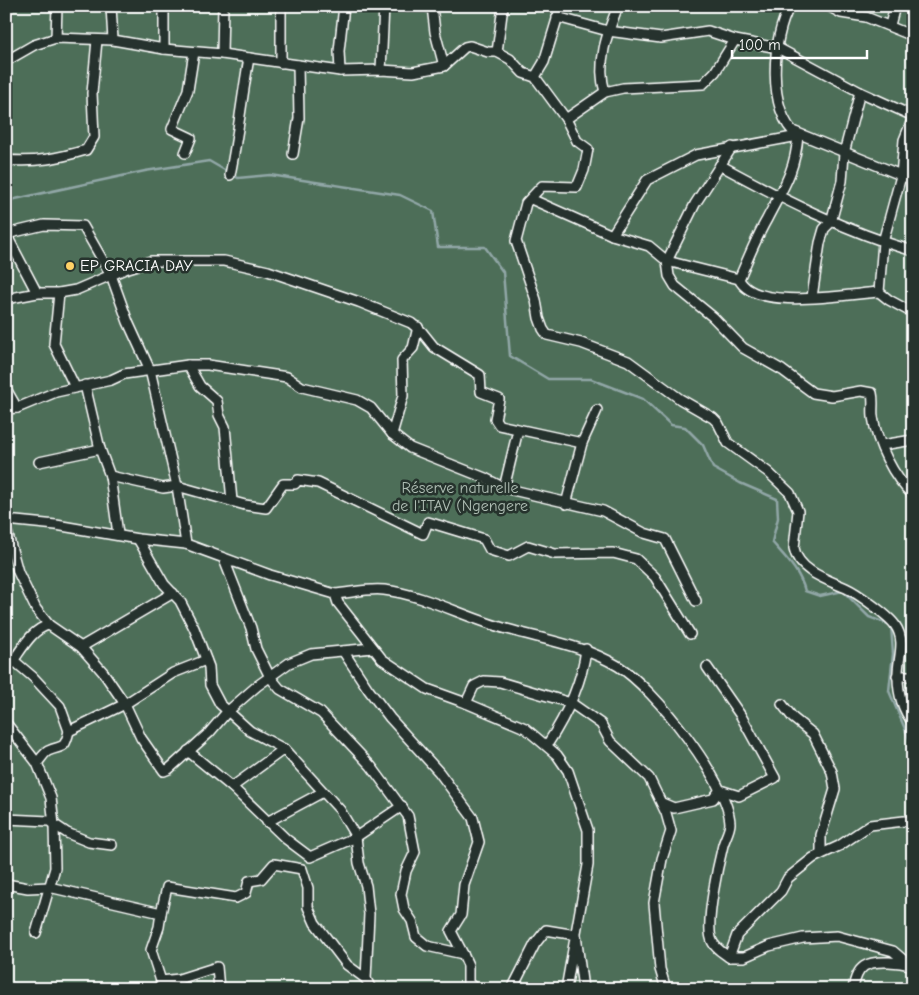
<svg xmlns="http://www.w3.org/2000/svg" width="919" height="995" viewBox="0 0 919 995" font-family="'Comic Neue',sans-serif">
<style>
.green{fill:#4e6e58;stroke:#a6b6ac}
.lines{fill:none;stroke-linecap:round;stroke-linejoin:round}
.stream{stroke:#91a7a7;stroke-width:2.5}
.minor-casing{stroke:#fff;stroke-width:12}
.minor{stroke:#26332d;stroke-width:9}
.poi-dot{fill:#ffd166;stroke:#26332d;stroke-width:2}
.labels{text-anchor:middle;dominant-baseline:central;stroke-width:5;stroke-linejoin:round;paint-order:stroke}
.poi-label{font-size:16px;fill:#fff;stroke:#26332d;text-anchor:start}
.park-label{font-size:16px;fill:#afbeb4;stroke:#26332d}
</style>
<rect width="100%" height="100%" fill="#26332d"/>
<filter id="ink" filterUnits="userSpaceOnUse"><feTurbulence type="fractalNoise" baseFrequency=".02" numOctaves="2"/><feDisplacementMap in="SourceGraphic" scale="10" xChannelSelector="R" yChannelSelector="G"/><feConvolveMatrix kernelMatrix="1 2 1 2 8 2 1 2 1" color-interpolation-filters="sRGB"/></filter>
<g filter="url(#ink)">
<rect class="green" x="6" y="6" width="907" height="983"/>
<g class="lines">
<g class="stream">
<path d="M 233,175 L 238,178 L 270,175 L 400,195 L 433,211 L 438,247 L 485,247 L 503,272 L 510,356 L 548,379 L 591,379 L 643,399 L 671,425 L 685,427 L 703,445 L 713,468 L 740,483 L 777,499 L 778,518 L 772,542 C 785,557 800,571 805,591 L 820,596 L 843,591 L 869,617 L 891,625 L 893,654 L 889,691 L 913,748"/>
<path d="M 6,201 L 145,171 L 209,161 L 228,172"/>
</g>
<g class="minor-casing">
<g id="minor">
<path d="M 111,6 L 113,40"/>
<path d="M 164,6 L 164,49"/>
<path d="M 281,6 L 281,63"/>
<path d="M 391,6 L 432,7"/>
<path d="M 432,6 L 435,32 L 444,66"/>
<path d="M 790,6 C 772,36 766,112 798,136 C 795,172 783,188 767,219 C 756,238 748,259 739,279 C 754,312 848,294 879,292 L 889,300 L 913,313"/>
<path d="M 828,6 L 841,13 L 866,17 L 913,36"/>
<path d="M 557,17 L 608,31 L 661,38 L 708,31 L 735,40 L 778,48 L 860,92 L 913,116"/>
<path d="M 890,25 L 895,6"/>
<path d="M 56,38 L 57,6"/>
<path d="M 497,52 L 503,6"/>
<path d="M 222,54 L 223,6"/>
<path d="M 6,61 L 34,45 L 56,38 L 113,40 L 164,49 L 222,54 L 340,71 L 381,70 L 413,72 L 444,66 L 465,47 L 470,46 L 488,52 L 497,52 L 510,59 L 523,73 L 535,77 L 566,119 L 577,141 L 588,149 L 584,170 L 577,187 L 542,186 L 526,203 L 516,241 L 536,300 L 539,318 L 543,329 L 547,335 L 581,343 L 628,361 L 680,399 L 713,418 L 718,423 L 728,443 L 768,472 L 790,493 L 798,511 L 794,548 C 798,571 828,580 846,588 C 857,593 888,615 895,625 C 907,642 897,659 898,677 C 898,693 903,710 913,723"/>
<path d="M 381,70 L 384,6"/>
<path d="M 340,71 L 339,51 L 344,6"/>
<path d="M 535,77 L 544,62 L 561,6"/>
<path d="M 605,92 C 596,63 607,34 618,6"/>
<path d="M 566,119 L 605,92 L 623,88 L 703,84 L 715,72 L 735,40"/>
<path d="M 795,132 L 913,180"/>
<path d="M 732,147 L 695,204 L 667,261 L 669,276 L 675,286 L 713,317 L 743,348 L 782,370 L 813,393 L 832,396 L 861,391 L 872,393 C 874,401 872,409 873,417 C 877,443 893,477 913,495"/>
<path d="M 185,153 L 191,138 L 172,129 L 188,90 L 194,52"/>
<path d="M 293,154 L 299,118 L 298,65"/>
<path d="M 6,160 C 35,163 59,158 86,150 L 94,137 L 92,93 L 97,40"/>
<path d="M 720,165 C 782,199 845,231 913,251"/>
<path d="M 230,175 C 238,136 242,97 249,58"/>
<path d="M 531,199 L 612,235 L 649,246 L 667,261 L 739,279"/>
<path d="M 612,235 L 647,180 L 696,155 L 798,136"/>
<path d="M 879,292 L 883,242 L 901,176 L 904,140 L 913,118"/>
<path d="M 37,293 L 6,234 L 44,225 L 83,226 L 111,275 L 128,322 L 150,370 L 177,486 L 186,544"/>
<path d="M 59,293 L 54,344 L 75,387"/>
<path d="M 812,297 L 820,243 L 824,229 L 831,222 L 842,181 L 844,153 L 860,92"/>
<path d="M 6,299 L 37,293 L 59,293 L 76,290 L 125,269 L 151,261 L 224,261 L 268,271 L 359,302 L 411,323 L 422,332 L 434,347 L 480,375 L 481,392 L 499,399 L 495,419 L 499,425 L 582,443"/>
<path d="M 188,365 L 200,386 L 217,401 L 219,415 L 225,427 L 232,501"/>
<path d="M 85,385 L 100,449 L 110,476 L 118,534"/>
<path d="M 6,389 L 17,408"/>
<path d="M 6,409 L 17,408 L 56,392 L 111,380 L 124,374 L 188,365 L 208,365 L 287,377 L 302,387 L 357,400 L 371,408 L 392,434 L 410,448 L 485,478 L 504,488 L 603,511 L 644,533 L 665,539 L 696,601"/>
<path d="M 392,434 L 403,396 L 402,360 L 413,348 L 418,327"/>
<path d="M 882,445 L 913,440"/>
<path d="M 39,462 L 100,449"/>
<path d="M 110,476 L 163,488 L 177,486 L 245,505 L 266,508 L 283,484 L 295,484 L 298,480 L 318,483 L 423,534 L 428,522 L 484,539 L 490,550 L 509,556 L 528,546 L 555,554 L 613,553 L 636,559 L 655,577 L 690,634"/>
<path d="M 504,488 L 518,430"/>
<path d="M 566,504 L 582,443 L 597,410"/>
<path d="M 6,520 L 56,525 L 138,539 L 186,544 L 270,575 L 335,594 L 338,603 L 382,659 L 427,689 L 466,703 L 474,686 L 484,681 L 500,682 L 571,703 L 601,724 L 610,741 L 649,778 L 666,813 L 671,831 L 662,859 L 654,903 L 660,969 L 666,989"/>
<path d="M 6,528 L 18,572 L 36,609 L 49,625 L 81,647 L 103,672 L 125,704 L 141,738 L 164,771 L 169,769 L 209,733 L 227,712 L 257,686 L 289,663 L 311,654 L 373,648"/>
<path d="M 138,539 L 164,584 L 180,601 L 194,628 L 209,667 L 210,685 L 220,704 L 250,731 L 284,749 L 340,810 L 356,837 L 359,863 L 366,886 L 369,914 L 366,979 L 371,989"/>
<path d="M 233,562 L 225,562 L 251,628 L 256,649 L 270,677 L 280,689 L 321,713 L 371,766 L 408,816 L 415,852 L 406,871 L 401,894 L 404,909 L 412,921 L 416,937 L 427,946 L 463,954 L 468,965 L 468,983 L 476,989"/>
<path d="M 335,594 C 350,593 369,588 384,590 C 426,595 466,618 507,629 C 545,640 583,645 618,666 C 654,688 728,781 730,823 C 730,830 725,838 723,845 C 718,865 706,920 711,938 C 713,947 722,952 729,957 L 737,935 L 781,891 L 788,878 L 813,858 L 839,846 L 870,825 L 904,821 L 913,823"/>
<path d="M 81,647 L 173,593"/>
<path d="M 343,651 L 368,689 L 390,718 L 439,772 L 473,818 L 479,842 L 464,885 L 461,915 L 451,931 L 463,954"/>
<path d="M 6,654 L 33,677 L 60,706 L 69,731 L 125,704 L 173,673 L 206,660"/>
<path d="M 6,670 C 20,654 29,630 49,625"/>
<path d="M 897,676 L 913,676"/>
<path d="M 466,703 L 525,728 L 557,755 L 568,771 L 588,830 L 588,865 L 566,989"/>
<path d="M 782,704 L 793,718 L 813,734 L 832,772 L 835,789 L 821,835 L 821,854"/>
<path d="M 6,723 L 37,763 L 51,798 L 54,825 L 55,868 L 36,933"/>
<path d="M 547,745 C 566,716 582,684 586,649"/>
<path d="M 188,751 L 232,787 L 286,839 L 310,857 L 356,837 L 402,806"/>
<path d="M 37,763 C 40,760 44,753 48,751 C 62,744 64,752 69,731"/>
<path d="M 232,787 L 284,749"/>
<path d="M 662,803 L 674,808 L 713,799 L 720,790 L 739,796 L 775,778 L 741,716 L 707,667"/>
<path d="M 6,819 L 49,821 L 67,833 L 89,842 L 112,845"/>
<path d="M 267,822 L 323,792"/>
<path d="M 6,884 L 28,888 L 49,887 L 161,913 L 159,927 L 151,950 L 161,981 L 179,979 L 217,967 L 219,989"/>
<path d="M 161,913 L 167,887 L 236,898 L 246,893 L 249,881 L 261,879 L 274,864 L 302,869 L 308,888 L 308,907 L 315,923 L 347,965 L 366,979"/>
<path d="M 729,957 L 744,957 L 769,946 L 803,938 L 837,936 L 893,951 L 907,963"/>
<path d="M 512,989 L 535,944 L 546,930 L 576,935 L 583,989"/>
<path d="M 853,989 C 857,965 867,961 889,962 C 898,963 905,962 913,967"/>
</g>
</g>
<use href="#minor" class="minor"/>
</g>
</g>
<circle class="poi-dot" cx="70" cy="266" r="5"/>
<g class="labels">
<g class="poi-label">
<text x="80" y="266">EP GRACIA DAY</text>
</g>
<g class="park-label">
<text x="460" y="488">Réserve naturelle<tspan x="460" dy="18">de l'ITAV (Ngengere</tspan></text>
</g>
</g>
<rect width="919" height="995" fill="none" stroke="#26332d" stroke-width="25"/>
<rect x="12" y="12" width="894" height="970" fill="none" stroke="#fff" stroke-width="2" filter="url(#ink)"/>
<path d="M732 50v8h135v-8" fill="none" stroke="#ffffff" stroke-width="2.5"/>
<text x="739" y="50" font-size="15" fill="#ffffff" stroke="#26332d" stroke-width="4" paint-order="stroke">100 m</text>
</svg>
